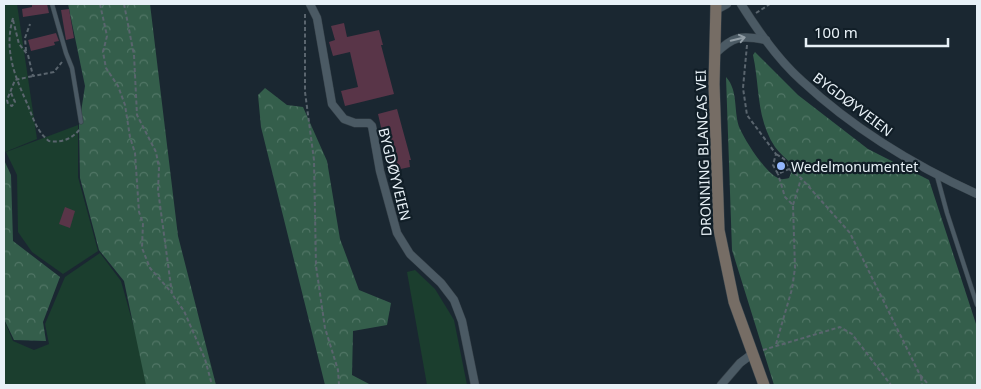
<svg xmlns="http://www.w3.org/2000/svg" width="981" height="389" viewBox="0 0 981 389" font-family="'Noto Sans',sans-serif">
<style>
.grass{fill:#1b3e2e}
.forest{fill:url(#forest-crowns)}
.building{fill:#593548}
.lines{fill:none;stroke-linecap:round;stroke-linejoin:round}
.lane-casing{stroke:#37424a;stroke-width:5}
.street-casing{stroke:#37424a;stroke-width:9}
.secondary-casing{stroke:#37424a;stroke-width:12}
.path{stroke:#5a656e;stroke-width:2;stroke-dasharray:4 2.5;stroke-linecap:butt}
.lane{stroke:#4b5a64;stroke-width:4}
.street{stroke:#4b5a64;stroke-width:8}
.secondary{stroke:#766d65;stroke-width:11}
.oneway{stroke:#929ea6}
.poi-dot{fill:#93b7fd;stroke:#111e27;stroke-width:2}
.labels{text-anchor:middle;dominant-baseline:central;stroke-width:4.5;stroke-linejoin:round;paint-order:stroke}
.street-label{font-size:14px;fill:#e8f1f7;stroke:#111e27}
.poi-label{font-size:14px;fill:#e8f1f7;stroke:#111e27;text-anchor:start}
</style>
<defs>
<pattern id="forest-crowns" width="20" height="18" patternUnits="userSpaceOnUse" patternTransform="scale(1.25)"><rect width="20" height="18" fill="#345e4b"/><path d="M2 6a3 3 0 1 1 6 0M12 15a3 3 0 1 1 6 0" fill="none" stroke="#517666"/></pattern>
</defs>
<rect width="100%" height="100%" fill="#1a2731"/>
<g class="grass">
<path d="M 4,4 L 17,4 L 37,139 L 5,152 Z"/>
<path d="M 78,125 L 78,177 L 98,251 L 63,274 L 32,252 L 18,232 L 17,175 L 6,152 Z"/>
<path d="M 100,253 L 121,281 L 150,385 L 4,385 L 4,320 L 13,341 L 34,350 L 49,344 L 45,324 L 65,277 Z"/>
<path d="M 415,270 L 435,289 L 454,320 L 467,385 L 427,385 L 407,272 Z"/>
</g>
<g class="forest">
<path d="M 68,4 L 150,4 L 178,236 L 216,385 L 146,385 L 124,281 L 99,250 L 80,178 L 79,125 L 85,86 Z"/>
<path d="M 755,52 L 798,95 L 868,149 L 929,180 L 977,327 L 977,385 L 774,385 L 732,250 L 726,77 C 739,91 733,113 740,129 C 746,142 765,172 778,178 C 781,180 785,179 789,178 L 794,166 C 788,160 780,154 775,147 C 756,118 760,87 753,55 Z"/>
<path d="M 265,88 L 287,105 L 303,107 L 327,161 L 340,239 L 359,290 L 391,303 L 387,325 L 353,331 L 352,375 L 371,385 L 325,385 L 261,127 L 258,95 Z"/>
<path d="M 4,160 L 11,175 L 13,241 L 60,277 L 43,322 L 46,341 L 14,340 L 4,319 Z"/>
</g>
<g class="building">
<path d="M 32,4 L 47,4 L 49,13 L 23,17 L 22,9 L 32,7 Z"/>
<path d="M 69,9 L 74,38 L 66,40 L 61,10 Z"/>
<path d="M 344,23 L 347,37 L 379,30 L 383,45 L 381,45 L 394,94 L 345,106 L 341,91 L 358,87 L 350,52 L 333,56 L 329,42 L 335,40 L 331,26 Z"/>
<path d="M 56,33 L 59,41 L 54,42 L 55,45 L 31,51 L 28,40 Z"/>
<path d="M 397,109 L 411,160 L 409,160 L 410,167 L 391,171 L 378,114 Z"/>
<path d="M 65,207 L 75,211 L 70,228 L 59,224 Z"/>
</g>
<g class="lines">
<g class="lane-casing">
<g id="lane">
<path d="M 52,4 L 66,53 L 72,68 L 81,122"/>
<path d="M 937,176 L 947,213 L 977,305"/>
</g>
</g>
<g class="street-casing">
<g id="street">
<path d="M 310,4 L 317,18 L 332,104 L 344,119 L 355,123 L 369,123 L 372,126 L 380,171 L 397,233 L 410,254 L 441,283 L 454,300 L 462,321 L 475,385"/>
<path d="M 741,4 C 758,31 778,60 802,81 C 854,129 913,165 977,194"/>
<path d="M 716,10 L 727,4"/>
<path d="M 715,54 C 733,36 741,35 766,40"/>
<path d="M 721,385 L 740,363 L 752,354"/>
</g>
</g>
<g class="secondary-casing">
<path id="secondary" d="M 716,4 L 714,84 L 719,230 L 734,302 L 764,385"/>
</g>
<g class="path">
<path d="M 100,4 L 107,36 L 103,52 L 106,68 L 118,86 L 125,105 L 130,137 L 135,153 L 139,212 L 143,223 L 142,248 L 150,268 L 172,293"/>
<path d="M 124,4 L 134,55 L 137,115 L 156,152 L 159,168 L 158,190 L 172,294 L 184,311 L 205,359 L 212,385"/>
<path d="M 756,13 L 770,4"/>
<path d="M 305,14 L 305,92 L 314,160 L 316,266 L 325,328 L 338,370 L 339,385"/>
<path d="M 13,18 C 4,49 14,74 26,101 C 33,117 36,131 49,141 C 62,143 72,139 80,129"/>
<path d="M 13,20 L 19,44 L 28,55 L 33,76 L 54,72 L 62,62"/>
<path d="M 747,45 L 743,88 L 747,115 L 776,154 L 773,165 L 778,174 L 789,169 L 784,159 L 776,154"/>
<path d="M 26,51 L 25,38 L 30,24"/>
<path d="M 11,93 L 15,102 L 12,106 L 8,104 L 7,100 L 15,80 L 33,76"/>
<path d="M 789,169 L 801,178 L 850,233 L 920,375 L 929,385"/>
<path d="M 793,205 L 801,179"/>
<path d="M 776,344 L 792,289 L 795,268 L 793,205 L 785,197 L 778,174"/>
<path d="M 763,350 L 840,327 L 852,334 L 891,385"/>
<path d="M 921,377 L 922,385"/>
</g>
<use href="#lane" class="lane"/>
<use href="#street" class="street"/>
<use href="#secondary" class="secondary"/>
</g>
<defs><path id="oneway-shaft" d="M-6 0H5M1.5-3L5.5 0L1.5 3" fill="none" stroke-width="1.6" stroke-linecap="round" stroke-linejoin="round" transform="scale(1.25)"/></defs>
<use class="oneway" href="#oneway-shaft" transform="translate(738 39) rotate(-14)"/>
<circle class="poi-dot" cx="781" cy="166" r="5"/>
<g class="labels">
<g class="street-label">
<text transform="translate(853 104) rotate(37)">BYGDØYVEIEN</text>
<text transform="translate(703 153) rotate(-92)">DRONNING BLANCAS VEI</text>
<text transform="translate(395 174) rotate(76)">BYGDØYVEIEN</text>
</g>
<g class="poi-label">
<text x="791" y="166">Wedelmonumentet</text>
</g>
</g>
<rect width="981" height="389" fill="none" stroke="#e8f1f7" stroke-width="10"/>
<path d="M806 38v8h142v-8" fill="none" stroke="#e8f1f7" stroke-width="2.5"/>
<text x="814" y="38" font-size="15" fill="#e8f1f7" stroke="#111e27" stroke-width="4" paint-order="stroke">100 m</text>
</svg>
